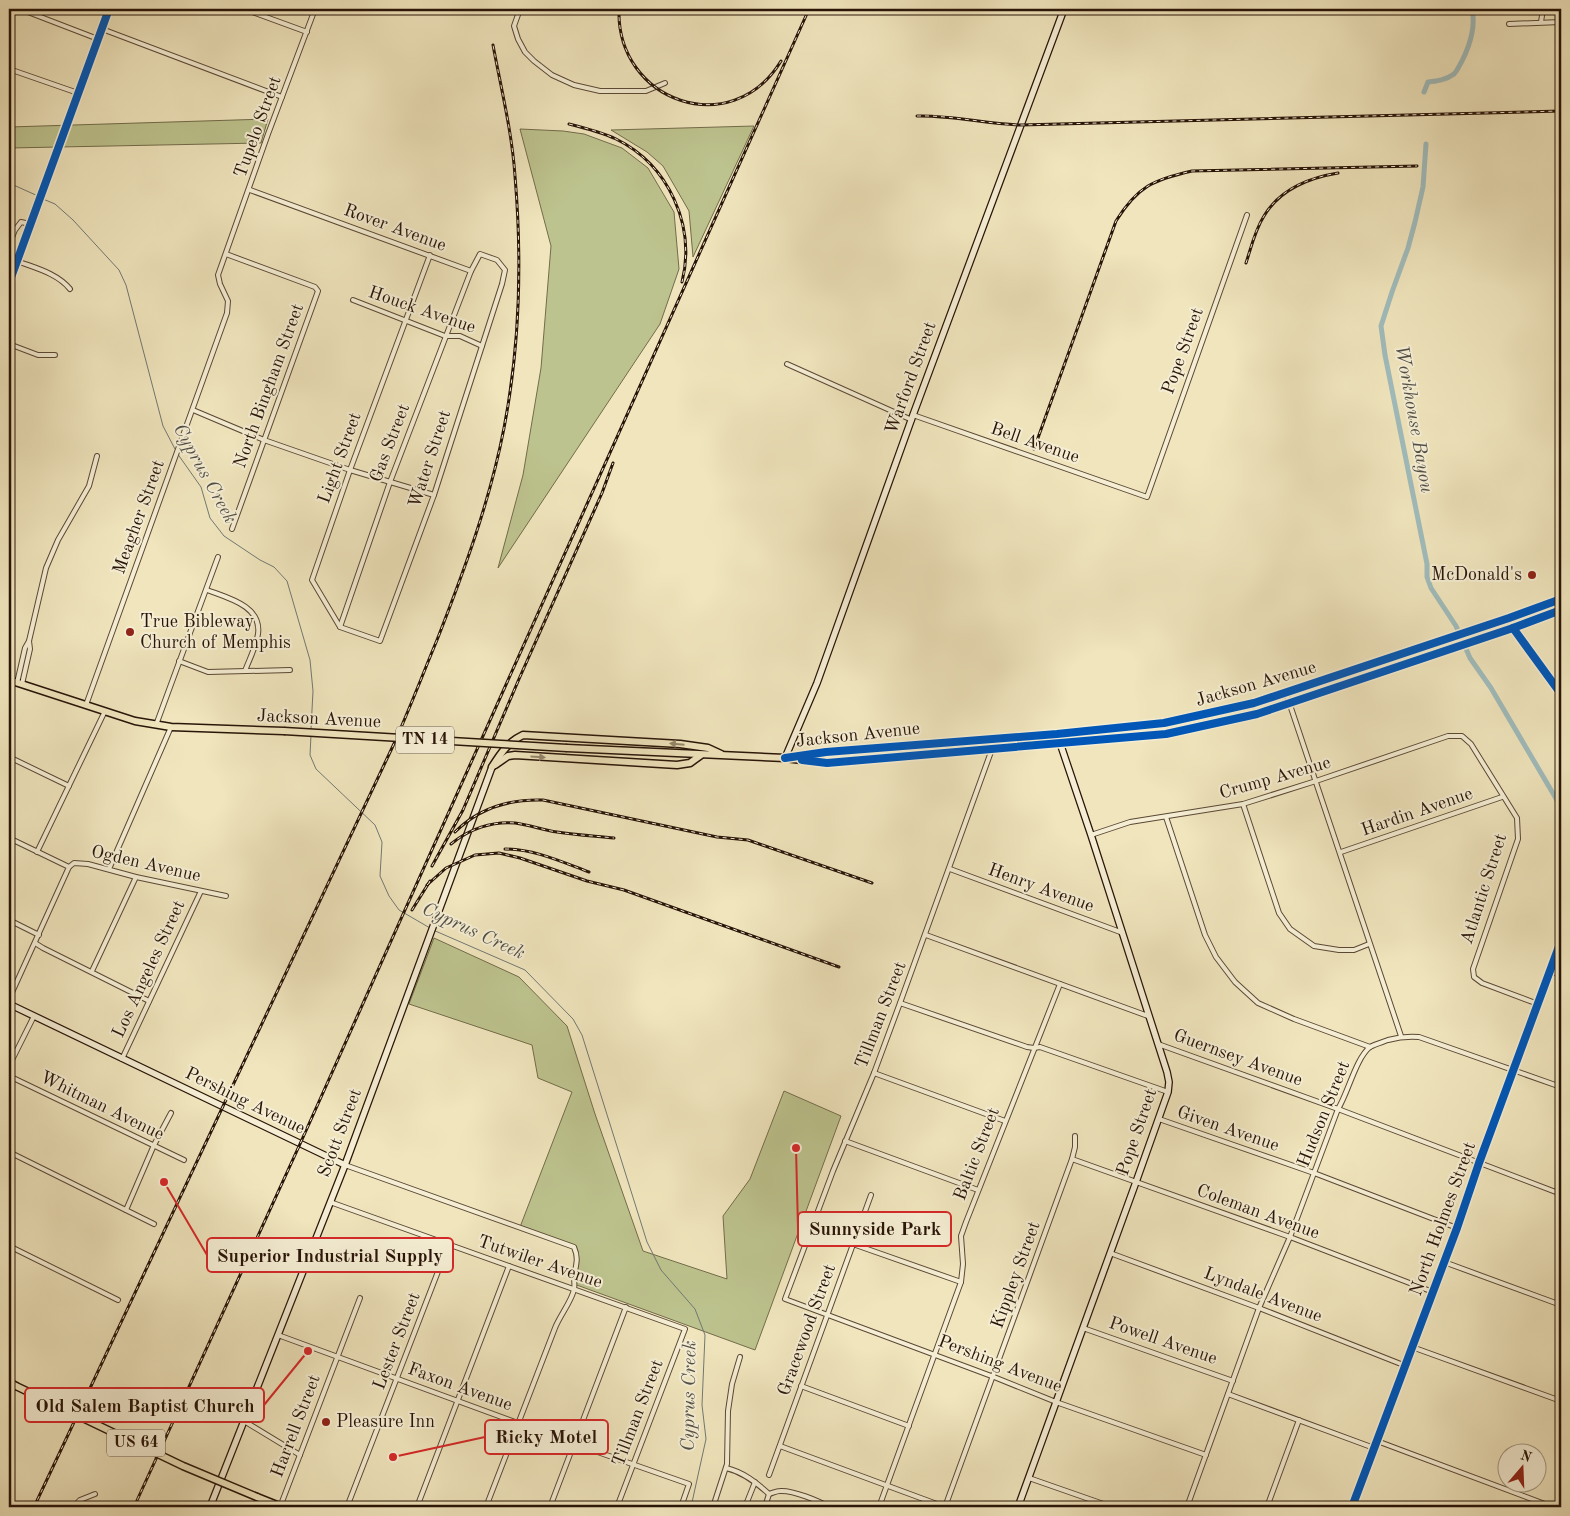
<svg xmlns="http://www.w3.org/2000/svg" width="1570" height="1516" viewBox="0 0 1570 1516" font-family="'Old Standard TT',serif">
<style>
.green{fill:#bdc38e;stroke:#726c4b}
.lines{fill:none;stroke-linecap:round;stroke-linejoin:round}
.stream{stroke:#707974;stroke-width:1}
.canal{stroke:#a0bcbc;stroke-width:5}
.street-casing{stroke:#5a4835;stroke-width:6}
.secondary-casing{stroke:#281408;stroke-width:8}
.primary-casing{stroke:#281408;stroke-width:9}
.street{stroke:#f5eed4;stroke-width:4}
.secondary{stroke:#f5eed4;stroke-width:5.5}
.primary{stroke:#f0e5bd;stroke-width:6}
.rail-casing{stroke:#281408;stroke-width:3}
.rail{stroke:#f5eed4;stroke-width:1;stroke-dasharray:4;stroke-linecap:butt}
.primary-bridge-casing{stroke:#281408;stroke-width:9;stroke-linecap:butt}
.primary-bridge{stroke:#f0e5bd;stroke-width:6}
.cycleway-casing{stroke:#f5eed4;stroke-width:11}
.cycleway{stroke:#0057b8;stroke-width:8}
.oneway{fill:#96876c}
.poi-dot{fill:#8f2418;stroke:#f5eed4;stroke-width:2}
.labels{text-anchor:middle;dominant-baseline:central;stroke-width:4;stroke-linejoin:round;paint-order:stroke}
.shield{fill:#f5eed4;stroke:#665545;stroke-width:1}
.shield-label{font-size:16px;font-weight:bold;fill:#281408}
.street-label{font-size:18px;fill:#281408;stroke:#f5eed4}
.poi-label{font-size:18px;fill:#281408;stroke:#f5eed4;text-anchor:start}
.water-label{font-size:19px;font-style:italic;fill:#524f47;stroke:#f5eed4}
.leader{fill:none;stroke:#d62828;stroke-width:2}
.callout-dot{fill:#d62828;stroke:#f5eed4;stroke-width:2}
.callout{fill:#f5eed4;stroke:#d62828;stroke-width:2}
.callout-label{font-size:19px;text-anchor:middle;font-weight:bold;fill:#281408}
</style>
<rect width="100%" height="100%" fill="#f0e5bd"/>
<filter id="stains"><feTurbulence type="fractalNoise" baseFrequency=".004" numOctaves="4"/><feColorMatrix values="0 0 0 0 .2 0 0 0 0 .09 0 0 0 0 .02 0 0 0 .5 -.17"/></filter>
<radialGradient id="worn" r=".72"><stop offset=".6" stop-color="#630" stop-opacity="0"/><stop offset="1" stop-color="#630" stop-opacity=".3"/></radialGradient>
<g class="green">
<path d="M 268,119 L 261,143 L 9,148 L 9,127 Z"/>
<path d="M 754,126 L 693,257 L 689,211 L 663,166 L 647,152 L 611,130 Z"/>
<path d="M 520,129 L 563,131 L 584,134 L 622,148 L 648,168 L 674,212 L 679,269 L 660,324 L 498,568 L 523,475 L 541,368 L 551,246 Z"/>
<path d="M 434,938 L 519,977 L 567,1026 L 595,1114 L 643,1251 L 727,1279 L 723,1216 L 750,1179 L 784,1091 L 841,1116 L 755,1350 L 574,1284 L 578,1256 L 574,1247 L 520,1227 L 572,1092 L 538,1078 L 532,1045 L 409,1004 Z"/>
</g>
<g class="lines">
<g class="stream">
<path d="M 9,183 L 38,196"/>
<path d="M 43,199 L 55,204 L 73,220 L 119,270 L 126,285 L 163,426 L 175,449"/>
<path d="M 177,453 L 201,487 L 210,518 L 224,536 L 260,560 L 274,567 L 287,581 L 310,660 L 313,691 L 311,729"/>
<path d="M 311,735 L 310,755 L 316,769 L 375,825 L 382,842 L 380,876 L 389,896 L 399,910 L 430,928"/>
<path d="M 433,930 L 525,970 L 573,1019 L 582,1035 L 647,1242 L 661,1270 L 695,1309 L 705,1335 L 702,1405 L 706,1439 L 691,1507"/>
</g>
<g class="canal">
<path d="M 1424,92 L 1428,82 C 1437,81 1446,80 1454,74 C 1457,71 1459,66 1462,61 C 1470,45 1476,27 1472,9"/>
<path d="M 1426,144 L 1423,187 L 1415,222 L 1408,248 L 1392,292 L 1381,326 L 1385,355 L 1427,564 L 1427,577 L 1431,588 L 1456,626 L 1470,658 L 1491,688 L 1561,807"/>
</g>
<g class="street-casing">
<g id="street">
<path d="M 20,9 L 98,39"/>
<path d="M 244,9 L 307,32"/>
<path d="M 520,9 L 514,26 L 518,39 L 525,52 L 534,61 L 552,75 L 574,85 L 600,91 L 646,91 L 665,83"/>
<path d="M 1541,22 L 1543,9"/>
<path d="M 1509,24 L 1561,22"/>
<path d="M 102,29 L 282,97"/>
<path d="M 9,69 L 78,93"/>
<path d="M 250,190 L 471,271 L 480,254 L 497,260 L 505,270 L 502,284 L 434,495 L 380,641 L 340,627 L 312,580 L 350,470 L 430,255"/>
<path d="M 9,245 L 15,230 L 21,222 L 30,224"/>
<path d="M 226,254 L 315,287 L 318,291 L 232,529"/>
<path d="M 17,261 C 35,268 57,273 70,289"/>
<path d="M 353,300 L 445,336 L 460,336 L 482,346"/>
<path d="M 9,344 L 38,355 L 55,355"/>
<path d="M 787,364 L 912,420"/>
<path d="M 193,410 L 264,440 L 350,470 L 434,495"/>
<path d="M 913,415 L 1147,497 L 1247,215"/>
<path d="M 207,590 C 228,598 262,606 258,634 C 256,647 249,660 245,671"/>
<path d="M 340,627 L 390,482 L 471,271"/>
<path d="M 179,661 L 208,672 L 290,670"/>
<path d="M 17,683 L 25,648 L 29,641"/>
<path d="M 22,684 L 30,649 L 29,641 L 46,568 L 58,540 L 89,486 L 97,456"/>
<path d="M 1286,693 L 1401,1036"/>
<path d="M 86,705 L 227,313 L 228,301 L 220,284 L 218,275 L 268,134 L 315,9"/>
<path d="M 156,725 L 218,557"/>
<path d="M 996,738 L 900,1003 L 874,1073 L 833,1171 L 785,1299 L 994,1377 L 1056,1402 L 1206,1455"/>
<path d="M 9,757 L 69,786"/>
<path d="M 1243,804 L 1279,913 L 1290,929 L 1314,946 L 1339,950 L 1354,950 L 1369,944"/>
<path d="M 1166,817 L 1205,935 L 1216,957 L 1235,982 L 1258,1003 L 1294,1019 L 1370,1047"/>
<path d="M 1091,835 L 1130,822 L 1243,804 L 1316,781 L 1448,736 L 1462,736 L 1471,744 L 1517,818 L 1518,839 L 1473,969 L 1474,977 L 1482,983 L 1538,1004"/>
<path d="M 9,838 L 69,867 L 74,863 L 88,864 L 136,877 L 226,896"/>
<path d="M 37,852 L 105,711"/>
<path d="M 1341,852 L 1502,797"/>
<path d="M 109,869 L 171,727"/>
<path d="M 950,869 L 1123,933"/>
<path d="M 9,920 L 39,935"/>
<path d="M 926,935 L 1148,1016"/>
<path d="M 35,943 L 43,948 L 149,1001"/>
<path d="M 92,971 L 136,877"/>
<path d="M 1550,971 L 1561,975"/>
<path d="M 9,999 L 69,867"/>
<path d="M 900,1003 L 1027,1047 L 1034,1048 L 1040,1047 L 1168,1092"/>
<path d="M 1158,1044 L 1338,1109 L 1561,1194"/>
<path d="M 122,1059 L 201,891"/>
<path d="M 9,1066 L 34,1016"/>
<path d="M 874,1073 L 1005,1121"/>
<path d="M 9,1076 L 184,1160"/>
<path d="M 1159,1119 L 1314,1173 L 1457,1228"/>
<path d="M 845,1141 L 978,1190"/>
<path d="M 9,1152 L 154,1224"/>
<path d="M 1072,1159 L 1290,1237 L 1433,1292"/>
<path d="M 345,1165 L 574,1247 C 579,1259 576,1264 574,1277 C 574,1281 575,1285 574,1289 C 573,1299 559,1317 555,1328 L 486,1507"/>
<path d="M 330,1202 L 685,1329 L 617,1507"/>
<path d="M 126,1210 L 154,1145 L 171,1113"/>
<path d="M 853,1244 L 961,1282"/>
<path d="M 9,1246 L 118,1300"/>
<path d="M 1110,1253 L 1259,1308 L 1406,1366"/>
<path d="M 1444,1262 L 1561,1305"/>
<path d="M 1083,1328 L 1233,1381"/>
<path d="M 278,1335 L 575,1444 L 689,1484 L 681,1507"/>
<path d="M 1412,1347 L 1561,1401"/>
<path d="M 801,1386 L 909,1426"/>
<path d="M 1228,1394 L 1374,1448"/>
<path d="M 244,1421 L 300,1455"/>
<path d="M 1377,1441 L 1553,1507"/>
<path d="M 780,1446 L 945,1507"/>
<path d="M 726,1468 C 743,1472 756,1482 769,1494"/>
<path d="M 769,1475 L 871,1195"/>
<path d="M 1029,1478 L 1112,1507"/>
<path d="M 769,1494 C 773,1493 776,1491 780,1491 C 793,1490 819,1501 829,1507"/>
<path d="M 73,1507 L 80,1500 L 95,1494"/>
<path d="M 280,1507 L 360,1298"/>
<path d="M 347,1507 L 439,1269"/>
<path d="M 417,1507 L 509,1266"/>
<path d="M 550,1507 L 626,1307"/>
<path d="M 713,1507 L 727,1464 L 728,1411 L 732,1384 L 740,1357"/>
<path d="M 745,1507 L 755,1482"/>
<path d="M 765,1507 L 769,1494"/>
<path d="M 879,1507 L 961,1282 L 963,1264 L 961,1236 L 966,1222 L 1060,984"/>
<path d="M 945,1507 L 1072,1159 L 1075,1147 L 1075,1136"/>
<path d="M 1187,1507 L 1259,1308 L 1290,1237 L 1338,1109 C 1348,1093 1356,1058 1370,1047 C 1375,1044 1383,1042 1388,1040 C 1399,1037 1407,1036 1419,1037 L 1561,1087"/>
<path d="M 1267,1507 L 1299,1420"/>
</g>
</g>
<g class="secondary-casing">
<g id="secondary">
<path d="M 9,283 L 109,9"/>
<path d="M 1509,618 L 1513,628 L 1561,694"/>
<path d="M 785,758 L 817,683 L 913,415 L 1064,9"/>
<path d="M 9,1004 L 345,1165"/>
<path d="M 210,1507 L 345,1165 L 492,767"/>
<path d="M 1018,1507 L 1136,1182 L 1168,1092 L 1169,1082 L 1167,1072 L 1091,835 L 1057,734"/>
<path d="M 1352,1507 L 1457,1228 L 1479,1163 L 1561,941"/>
</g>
</g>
<g class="primary-casing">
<g id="primary">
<path d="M 9,680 L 135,721 L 171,727 L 284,731"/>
<path d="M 567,748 L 785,758 L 827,763 L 1166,734 L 1257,714 L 1513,628 L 1561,610"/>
<path d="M 793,757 L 826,752 L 1057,734 L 1164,723 L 1254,703 L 1509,618 L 1561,599"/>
<path d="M 495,765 L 508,756 L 515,755 L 677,765 L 690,763 L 701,755"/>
<path d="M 492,767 C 501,753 508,742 523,735 L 680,744 L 708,748 L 721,754"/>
<path d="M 9,1382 L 16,1386"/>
<path d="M 257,1497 L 282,1507"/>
</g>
</g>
<use href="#street" class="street"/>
<use href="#secondary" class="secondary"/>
<use href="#primary" class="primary"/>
<g class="rail-casing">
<g id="rail">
<path d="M 619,9 C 616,102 732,142 781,61"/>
<path d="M 917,116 C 952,115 986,124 1021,125 L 1561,111"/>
<path d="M 569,124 C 585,128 601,132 616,139 C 669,165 696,226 682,282"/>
<path d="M 1246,263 C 1251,248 1255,230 1264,216 C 1280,189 1308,178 1338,173"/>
<path d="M 1034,449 L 1116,221 C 1138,186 1153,180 1192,171 L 1417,166"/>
<path d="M 455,832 C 479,808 509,799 543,800 L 717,837 L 748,840 L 872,883"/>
<path d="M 451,844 C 469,829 492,821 515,823 C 530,825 543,830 557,832 C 576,835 595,836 614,838"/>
<path d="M 505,849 C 534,849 562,862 589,872"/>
<path d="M 432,866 L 463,810 L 519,679 L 602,493 L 613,463"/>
<path d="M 427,885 L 446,868 L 475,855 L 499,853 L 520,858 L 587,881 L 624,890 L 839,967"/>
<path d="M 412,910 L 430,881"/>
<path d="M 34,1507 L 392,748 C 408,713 422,676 437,640 C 464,571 490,501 504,428 C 520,345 522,259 515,176 C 512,132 501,88 493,45"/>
<path d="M 134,1507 L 300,1144 L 809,9"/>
</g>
</g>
<use href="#rail" class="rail"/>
<g class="primary-bridge-casing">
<g id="primary-bridge">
<path d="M 284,731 L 567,748"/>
<path d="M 16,1386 L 183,1466 L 257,1497"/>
</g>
</g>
<use href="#primary-bridge" class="primary-bridge"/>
<g class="cycleway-casing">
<g id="cycleway">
<path d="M 9,283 L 109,9"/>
<path d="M 1513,628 L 1561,694"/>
<path d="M 785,758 L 826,752 L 1057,734 L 1164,723 L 1254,703 L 1509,618 L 1561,599"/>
<path d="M 802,760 L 827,763 L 1166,734 L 1257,714 L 1513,628 L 1561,610"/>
<path d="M 1352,1507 L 1457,1228 L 1479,1163 L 1561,941"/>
</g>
</g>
<use href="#cycleway" class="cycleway"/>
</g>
<defs><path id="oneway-solid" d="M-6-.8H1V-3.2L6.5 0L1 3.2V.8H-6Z" transform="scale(1.25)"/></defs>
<g class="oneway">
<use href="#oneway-solid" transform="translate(677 744) rotate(-175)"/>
<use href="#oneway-solid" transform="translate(538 757) rotate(4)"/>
</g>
<g class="poi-dot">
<circle cx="1532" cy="575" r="5"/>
<circle cx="130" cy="632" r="5"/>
<circle cx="326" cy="1422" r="5"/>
</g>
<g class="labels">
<g class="shield">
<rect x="396" y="726.5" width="58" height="27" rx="4"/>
<rect x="107" y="1429.5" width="58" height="27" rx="4"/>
</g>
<g class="shield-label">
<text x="425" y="740">TN 14</text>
<text x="136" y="1443">US 64</text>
</g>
<g class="street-label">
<text transform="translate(258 127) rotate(-70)">Tupelo Street</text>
<text transform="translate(395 228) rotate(20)">Rover Avenue</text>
<text transform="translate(422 310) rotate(19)">Houck Avenue</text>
<text transform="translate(1183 351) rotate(-70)">Pope Street</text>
<text transform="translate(911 378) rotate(-70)">Warford Street</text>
<text transform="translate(269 386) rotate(-70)">North Bingham Street</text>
<text transform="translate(390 443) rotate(-69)">Gas Street</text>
<text transform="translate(1035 443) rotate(19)">Bell Avenue</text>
<text transform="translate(340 458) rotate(-70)">Light Street</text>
<text transform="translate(430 459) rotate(-72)">Water Street</text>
<text transform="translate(139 517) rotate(-70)">Meagher Street</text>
<text transform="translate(1256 684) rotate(-16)">Jackson Avenue</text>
<text transform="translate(319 719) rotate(3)">Jackson Avenue</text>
<text transform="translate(858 735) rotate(-6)">Jackson Avenue</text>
<text transform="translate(1275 778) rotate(-16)">Crump Avenue</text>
<text transform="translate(1417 812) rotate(-19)">Hardin Avenue</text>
<text transform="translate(146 864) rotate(13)">Ogden Avenue</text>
<text transform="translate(1041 888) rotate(20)">Henry Avenue</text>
<text transform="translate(1484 889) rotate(-72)">Atlantic Street</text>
<text transform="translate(149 969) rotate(-65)">Los Angeles Street</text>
<text transform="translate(881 1015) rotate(-69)">Tillman Street</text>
<text transform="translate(1238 1058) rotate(20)">Guernsey Avenue</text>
<text transform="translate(245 1101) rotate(26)">Pershing Avenue</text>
<text transform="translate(102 1106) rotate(26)">Whitman Avenue</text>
<text transform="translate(1324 1114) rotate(-68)">Hudson Street</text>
<text transform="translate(1228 1129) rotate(19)">Given Avenue</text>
<text transform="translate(1137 1132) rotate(-71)">Pope Street</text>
<text transform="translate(340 1133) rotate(-69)">Scott Street</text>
<text transform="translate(977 1154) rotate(-69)">Baltic Street</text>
<text transform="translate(1258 1212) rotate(20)">Coleman Avenue</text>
<text transform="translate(1443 1219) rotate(-70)">North Holmes Street</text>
<text transform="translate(540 1262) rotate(19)">Tutwiler Avenue</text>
<text transform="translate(1016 1275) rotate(-70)">Kippley Street</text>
<text transform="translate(1263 1295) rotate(21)">Lyndale Avenue</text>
<text transform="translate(807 1330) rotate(-70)">Gracewood Street</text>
<text transform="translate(397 1341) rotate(-69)">Lester Street</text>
<text transform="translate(1163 1341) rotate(19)">Powell Avenue</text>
<text transform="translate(1000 1364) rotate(21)">Pershing Avenue</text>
<text transform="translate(460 1387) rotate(20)">Faxon Avenue</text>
<text transform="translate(638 1413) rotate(-69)">Tillman Street</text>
<text transform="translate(296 1426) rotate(-69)">Harrell Street</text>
</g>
<g class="poi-label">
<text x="1522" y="575" text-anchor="end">McDonald's</text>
<text x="140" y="622">True Bibleway<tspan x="140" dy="21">Church of Memphis</tspan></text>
<text x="336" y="1422">Pleasure Inn</text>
</g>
<g class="water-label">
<text transform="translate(1413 419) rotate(80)">Workhouse Bayou</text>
<text transform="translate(204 474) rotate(61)">Cyprus Creek</text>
<text transform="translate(473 932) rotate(25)">Cyprus Creek</text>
<text transform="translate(690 1396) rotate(-89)">Cyprus Creek</text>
</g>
</g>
<path class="leader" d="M796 1148L798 1229M164 1182L207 1255M308 1351L264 1405M393 1457L485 1437"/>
<g class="callout-dot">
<circle cx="796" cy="1148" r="5"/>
<circle cx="164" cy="1182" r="5"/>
<circle cx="308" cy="1351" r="5"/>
<circle cx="393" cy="1457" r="5"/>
</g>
<g class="callout">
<rect x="798" y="1212" width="153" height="34" rx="5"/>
<rect x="207" y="1238" width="246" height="34" rx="5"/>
<rect x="25" y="1388" width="239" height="34" rx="5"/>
<rect x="485" y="1420" width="123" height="34" rx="5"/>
</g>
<g class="callout-label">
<text x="875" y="1235">Sunnyside Park</text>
<text x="330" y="1262">Superior Industrial Supply</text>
<text x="145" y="1412">Old Salem Baptist Church</text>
<text x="546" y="1443">Ricky Motel</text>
</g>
<rect width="1570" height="1516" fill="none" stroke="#f0e5bd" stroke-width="30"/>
<rect x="10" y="10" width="1550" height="1496" fill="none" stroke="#281408" stroke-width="2.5"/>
<rect x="15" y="15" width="1540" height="1486" fill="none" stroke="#281408"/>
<g transform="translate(1522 1468) rotate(19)"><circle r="24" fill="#f5eed4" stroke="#a39782"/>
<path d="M0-4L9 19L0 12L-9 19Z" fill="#8f2418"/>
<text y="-8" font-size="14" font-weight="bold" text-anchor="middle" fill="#281408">N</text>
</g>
<rect width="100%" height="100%" filter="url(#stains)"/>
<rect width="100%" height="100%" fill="url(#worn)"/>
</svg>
